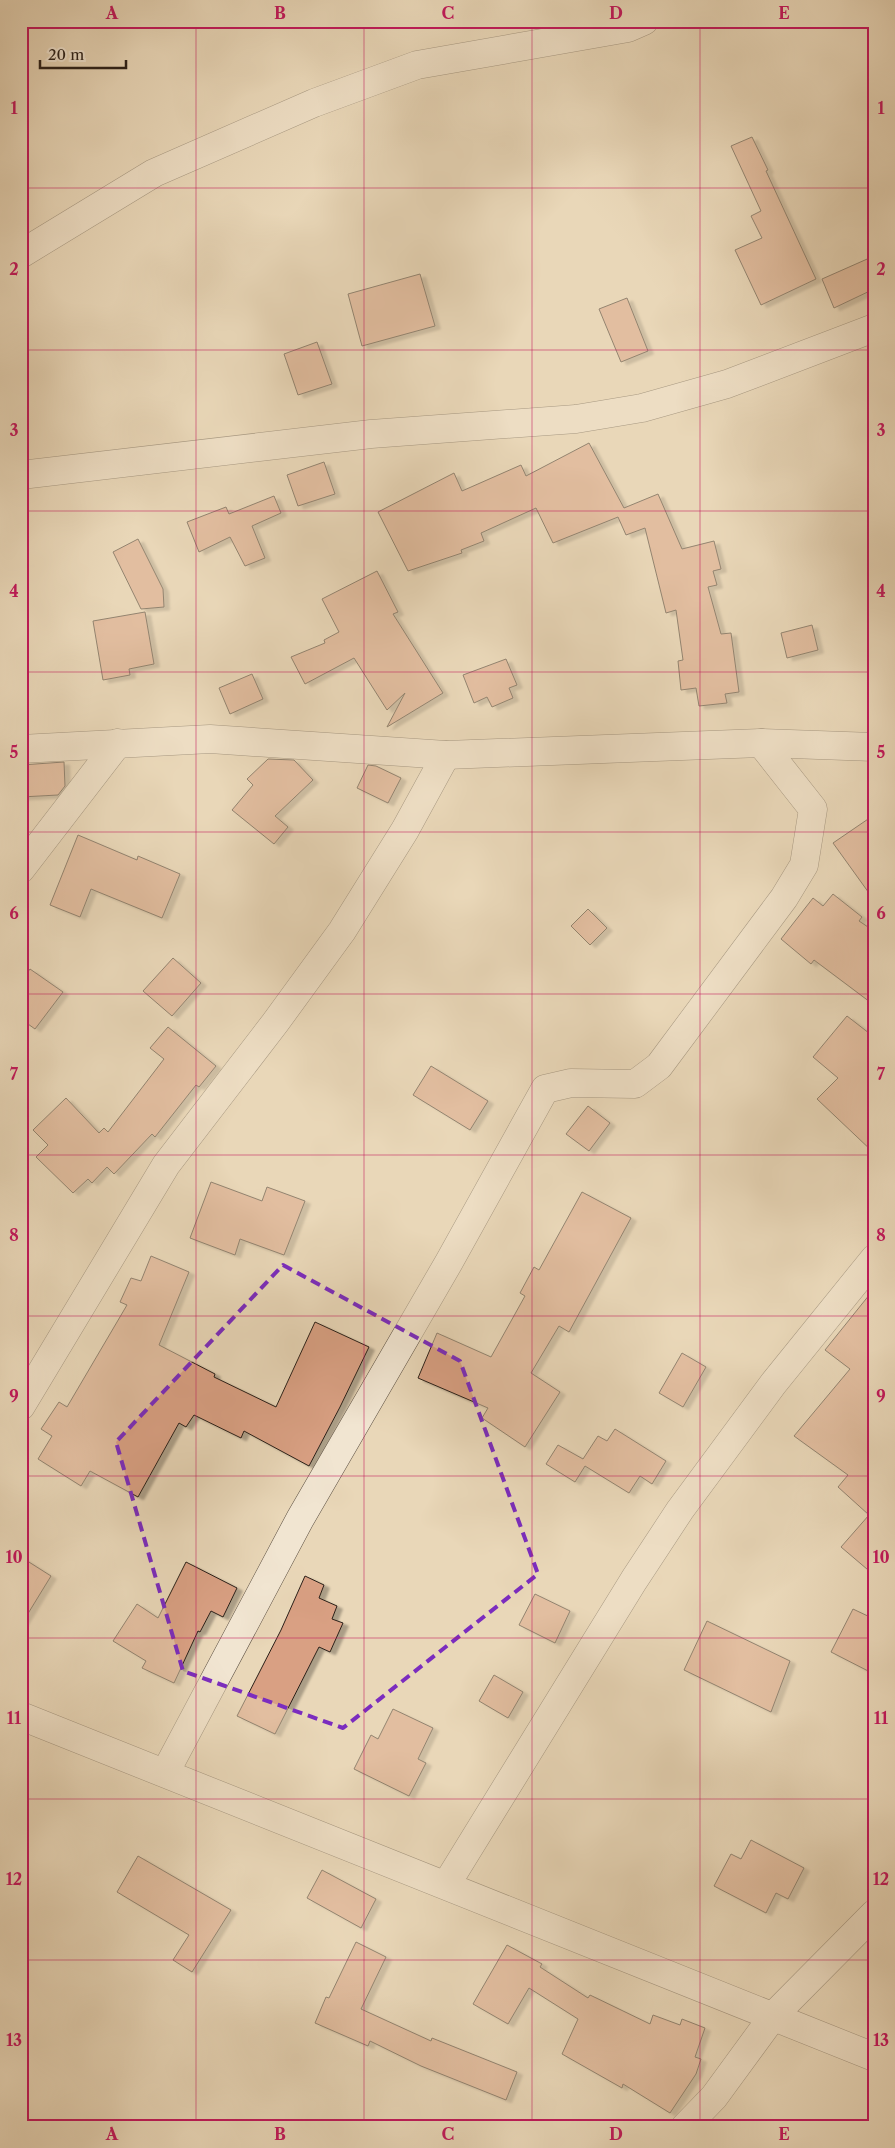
<svg xmlns="http://www.w3.org/2000/svg" width="895" height="2148" viewBox="0 0 895 2148" font-family="'Libre Caslon Text',serif">
<style>
.building{fill:#d9a083;stroke:#2b2019;filter:url(#shadow)}
.lines{fill:none;stroke-linecap:round;stroke-linejoin:round}
.street-casing{stroke:#5a4e41;stroke-width:29}
.street{stroke:#f1e5d1;stroke-width:28}
.marked{fill:none;stroke:#7b2cbf;stroke-width:4;stroke-dasharray:10 6;stroke-linejoin:round}
.grid{fill:none;stroke:#c2185b;stroke-width:1;stroke-opacity:0.55}
.neatline{fill:none;stroke:#c2185b;stroke-width:2}
.grid-label{font-size:16px;text-anchor:middle;font-weight:bold;fill:#c2185b}
</style>
<defs>
<filter id="shadow"><feDropShadow dx="5.5" dy="3" stdDeviation="1" flood-color="#0004"/></filter>
</defs>
<rect width="100%" height="100%" fill="#e9d7b8"/>
<filter id="stains"><feTurbulence type="fractalNoise" baseFrequency=".004" numOctaves="4"/><feColorMatrix values="0 0 0 0 .2 0 0 0 0 .09 0 0 0 0 .02 0 0 0 .5 -.17"/></filter>
<radialGradient id="worn" r=".72"><stop offset=".6" stop-color="#630" stop-opacity="0"/><stop offset="1" stop-color="#630" stop-opacity=".3"/></radialGradient>
<g class="building">
<path d="M 752,137 L 768,170 L 766,171 L 816,279 L 761,305 L 735,250 L 762,238 L 751,216 L 761,211 L 731,146 Z"/>
<path d="M 874,256 L 874,289 L 834,308 L 822,279 Z"/>
<path d="M 420,274 L 435,326 L 362,346 L 348,294 Z"/>
<path d="M 627,298 L 648,351 L 621,362 L 599,309 Z"/>
<path d="M 317,342 L 332,384 L 298,395 L 284,354 Z"/>
<path d="M 589,443 L 624,508 L 658,494 L 682,549 L 714,541 L 721,569 L 713,571 L 717,585 L 708,587 L 721,634 L 731,633 L 739,692 L 725,694 L 727,703 L 699,706 L 696,688 L 681,690 L 678,661 L 683,660 L 676,610 L 666,613 L 645,528 L 626,535 L 618,517 L 553,543 L 536,508 L 481,533 L 484,541 L 461,550 L 462,553 L 408,571 L 378,512 L 454,473 L 462,491 L 521,465 L 526,476 Z"/>
<path d="M 324,462 L 335,494 L 298,506 L 287,475 Z"/>
<path d="M 274,496 L 281,513 L 252,526 L 265,558 L 245,566 L 230,537 L 199,552 L 187,522 L 226,507 L 229,514 Z"/>
<path d="M 138,539 L 163,589 L 164,607 L 141,609 L 113,552 Z"/>
<path d="M 377,571 L 398,612 L 393,614 L 443,693 L 387,727 L 405,693 L 387,710 L 354,658 L 305,684 L 291,657 L 325,643 L 324,640 L 339,632 L 322,599 Z"/>
<path d="M 145,612 L 154,664 L 129,669 L 130,675 L 103,680 L 93,621 Z"/>
<path d="M 812,625 L 818,650 L 787,658 L 781,633 Z"/>
<path d="M 506,659 L 517,685 L 509,688 L 513,698 L 492,707 L 487,697 L 474,703 L 463,675 Z"/>
<path d="M 252,674 L 263,699 L 230,714 L 219,688 Z"/>
<path d="M 268,759 L 294,760 L 313,780 L 275,816 L 288,827 L 274,844 L 232,810 L 253,785 L 247,779 Z"/>
<path d="M 64,762 L 65,786 L 58,795 L 21,797 L 21,765 Z"/>
<path d="M 368,765 L 376,766 L 401,778 L 388,803 L 357,788 Z"/>
<path d="M 874,815 L 874,900 L 833,843 Z"/>
<path d="M 78,835 L 137,860 L 138,856 L 180,874 L 162,918 L 91,889 L 80,917 L 50,905 Z"/>
<path d="M 833,894 L 862,917 L 859,921 L 874,931 L 874,1005 L 814,960 L 811,964 L 781,939 L 813,898 L 823,906 Z"/>
<path d="M 588,909 L 607,928 L 590,945 L 571,926 Z"/>
<path d="M 173,958 L 201,983 L 172,1016 L 143,991 Z"/>
<path d="M 30,969 L 63,992 L 35,1029 L 21,1019 L 21,981 Z"/>
<path d="M 847,1016 L 874,1037 L 874,1153 L 817,1099 L 838,1078 L 813,1057 Z"/>
<path d="M 168,1027 L 216,1066 L 199,1087 L 196,1085 L 155,1137 L 152,1134 L 114,1174 L 107,1167 L 92,1183 L 88,1179 L 73,1193 L 36,1157 L 48,1145 L 33,1130 L 66,1098 L 99,1133 L 104,1128 L 108,1132 L 164,1059 L 150,1048 Z"/>
<path d="M 431,1066 L 488,1101 L 470,1130 L 413,1095 Z"/>
<path d="M 588,1106 L 610,1123 L 589,1151 L 566,1134 Z"/>
<path d="M 211,1182 L 262,1201 L 267,1187 L 305,1201 L 284,1255 L 240,1239 L 235,1255 L 190,1238 Z"/>
<path d="M 582,1192 L 631,1218 L 569,1332 L 559,1326 L 531,1373 L 560,1392 L 525,1447 L 482,1418 L 488,1408 L 418,1378 L 437,1333 L 491,1357 L 525,1296 L 520,1293 L 534,1267 L 539,1270 Z"/>
<path d="M 151,1256 L 189,1272 L 159,1345 L 215,1374 L 214,1377 L 276,1407 L 315,1322 L 369,1347 L 340,1407 L 309,1466 L 244,1431 L 241,1438 L 194,1415 L 186,1427 L 179,1423 L 138,1497 L 90,1471 L 81,1486 L 38,1459 L 52,1436 L 41,1429 L 59,1402 L 67,1407 L 127,1305 L 120,1302 L 131,1278 L 141,1281 Z"/>
<path d="M 874,1289 L 874,1575 L 841,1547 L 869,1515 L 838,1487 L 848,1475 L 794,1436 L 850,1369 L 825,1350 Z"/>
<path d="M 682,1353 L 706,1367 L 683,1407 L 659,1393 Z"/>
<path d="M 615,1429 L 666,1461 L 652,1484 L 640,1476 L 629,1493 L 585,1466 L 575,1482 L 546,1464 L 558,1445 L 583,1459 L 598,1436 L 607,1441 Z"/>
<path d="M 21,1557 L 51,1576 L 21,1625 Z"/>
<path d="M 186,1562 L 237,1588 L 223,1617 L 211,1611 L 200,1632 L 198,1631 L 174,1683 L 142,1668 L 146,1661 L 113,1641 L 137,1604 L 158,1618 Z"/>
<path d="M 305,1576 L 324,1585 L 319,1598 L 337,1606 L 332,1619 L 343,1623 L 330,1652 L 319,1647 L 275,1734 L 237,1716 L 281,1630 Z"/>
<path d="M 535,1594 L 570,1611 L 555,1643 L 519,1625 Z"/>
<path d="M 853,1609 L 874,1619 L 874,1674 L 831,1652 Z"/>
<path d="M 707,1621 L 790,1661 L 771,1712 L 684,1670 Z"/>
<path d="M 494,1675 L 523,1692 L 508,1718 L 479,1701 Z"/>
<path d="M 393,1709 L 433,1728 L 418,1759 L 426,1763 L 409,1796 L 354,1769 L 371,1735 L 378,1739 Z"/>
<path d="M 751,1840 L 804,1868 L 788,1899 L 776,1893 L 766,1913 L 714,1886 L 731,1854 L 741,1859 Z"/>
<path d="M 138,1856 L 231,1910 L 192,1972 L 173,1960 L 189,1935 L 117,1892 Z"/>
<path d="M 322,1870 L 376,1899 L 361,1928 L 307,1898 Z"/>
<path d="M 356,1942 L 386,1957 L 361,2009 L 431,2041 L 432,2038 L 517,2072 L 506,2100 L 421,2066 L 370,2041 L 368,2046 L 315,2023 L 326,1997 L 329,1998 Z"/>
<path d="M 507,1945 L 542,1964 L 540,1967 L 588,1998 L 590,1995 L 650,2024 L 653,2015 L 680,2025 L 682,2019 L 705,2028 L 695,2057 L 701,2059 L 696,2074 L 670,2113 L 623,2084 L 622,2088 L 562,2054 L 578,2019 L 529,1988 L 508,2024 L 473,2004 Z"/>
</g>
<g class="lines">
<g class="street-casing">
<g id="street">
<path d="M 21,254 L 154,173 L 314,103 L 417,65 L 628,28 L 644,21"/>
<path d="M 21,475 L 371,434 L 576,419 L 642,408 L 727,384 L 874,328"/>
<path d="M 21,749 L 210,739 L 446,755 L 761,743 L 874,747"/>
<path d="M 21,869 L 118,743"/>
<path d="M 21,1406 L 166,1165 L 275,1023 L 342,931 L 405,830 L 446,755"/>
<path d="M 21,1716 L 874,2057"/>
<path d="M 165,1773 L 300,1519 L 449,1262 L 545,1089 L 571,1083 L 635,1084 L 659,1066 L 784,898 L 804,865 L 813,809 L 761,743"/>
<path d="M 446,1885 L 634,1580 L 680,1510 L 773,1384 L 874,1259"/>
<path d="M 685,2127 L 714,2097 L 774,2015 L 874,1914"/>
</g>
</g>
<use href="#street" class="street"/>
</g>
<path d="M0 0H895V2148H0ZM 283,1265 L 460,1361 L 538,1574 L 343,1728 L 183,1671 L 116,1442 Z" fill="#e9d7b8" fill-opacity=".55" fill-rule="evenodd"/>
<path class="marked" d="M 283,1265 L 460,1361 L 538,1574 L 343,1728 L 183,1671 L 116,1442 Z"/>
<path class="grid" d="M 196,21 L 196,2127M 364,21 L 364,2127M 532,21 L 532,2127M 700,21 L 700,2127M 21,188 L 874,188M 21,350 L 874,350M 21,511 L 874,511M 21,672 L 874,672M 21,832 L 874,832M 21,994 L 874,994M 21,1155 L 874,1155M 21,1316 L 874,1316M 21,1476 L 874,1476M 21,1638 L 874,1638M 21,1799 L 874,1799M 21,1960 L 874,1960"/>
<rect width="895" height="2148" fill="none" stroke="#e9d7b8" stroke-width="55"/>
<path d="M40 60v8h86v-8" fill="none" stroke="#2b2019" stroke-width="2.5"/>
<text x="48" y="60" font-size="15" fill="#2b2019" stroke="#f1e5d1" stroke-width="4" paint-order="stroke">20 m</text>
<rect x="28" y="28" width="840" height="2092" class="neatline"/>
<g class="grid-label">
<text x="112" y="19">A</text>
<text x="280" y="19">B</text>
<text x="448" y="19">C</text>
<text x="616" y="19">D</text>
<text x="784" y="19">E</text>
<text x="14" y="114">1</text>
<text x="881" y="114">1</text>
<text x="14" y="275">2</text>
<text x="881" y="275">2</text>
<text x="14" y="436">3</text>
<text x="881" y="436">3</text>
<text x="14" y="597">4</text>
<text x="881" y="597">4</text>
<text x="14" y="758">5</text>
<text x="881" y="758">5</text>
<text x="14" y="919">6</text>
<text x="881" y="919">6</text>
<text x="14" y="1080">7</text>
<text x="881" y="1080">7</text>
<text x="14" y="1241">8</text>
<text x="881" y="1241">8</text>
<text x="14" y="1402">9</text>
<text x="881" y="1402">9</text>
<text x="14" y="1563">10</text>
<text x="881" y="1563">10</text>
<text x="14" y="1724">11</text>
<text x="881" y="1724">11</text>
<text x="14" y="1885">12</text>
<text x="881" y="1885">12</text>
<text x="14" y="2046">13</text>
<text x="881" y="2046">13</text>
<text x="112" y="2140">A</text>
<text x="280" y="2140">B</text>
<text x="448" y="2140">C</text>
<text x="616" y="2140">D</text>
<text x="784" y="2140">E</text>
</g>
<rect width="100%" height="100%" filter="url(#stains)"/>
<rect width="100%" height="100%" fill="url(#worn)"/>
</svg>
